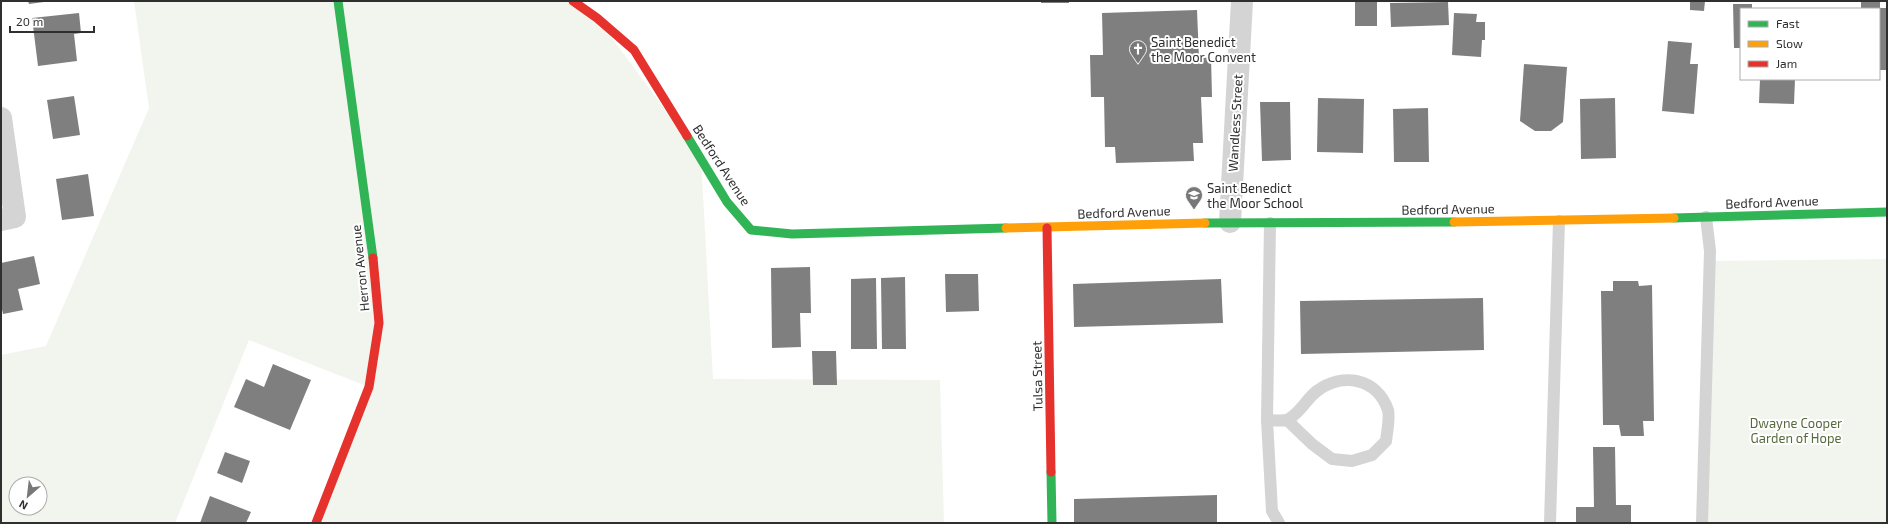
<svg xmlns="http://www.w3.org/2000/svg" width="1888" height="524" viewBox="0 0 1888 524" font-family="'Exo 2',sans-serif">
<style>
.green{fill:#f2f5ed;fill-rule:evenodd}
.building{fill:#7f7f7f}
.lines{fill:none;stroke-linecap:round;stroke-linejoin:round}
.lane{stroke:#d4d4d4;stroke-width:12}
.street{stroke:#d4d4d4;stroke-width:22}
.fast{stroke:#30b455;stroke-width:9}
.slow{stroke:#ff9f0a;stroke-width:9}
.jam{stroke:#e5322d;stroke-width:9}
.labels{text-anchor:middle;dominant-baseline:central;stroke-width:4;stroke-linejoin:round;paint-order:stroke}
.poi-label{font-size:13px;fill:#2f2f2f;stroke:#fff;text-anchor:start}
.street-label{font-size:13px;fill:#2f2f2f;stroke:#fff}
.park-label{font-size:13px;fill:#566b3d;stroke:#fff}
</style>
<rect width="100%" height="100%" fill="#fff"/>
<g class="green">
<path d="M 134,1 L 573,1 L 597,18 L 701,158 L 713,379 L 940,380 L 944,523 L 316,523 L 369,387 L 249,340 L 175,523 L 1,523 L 1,355 L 46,346 L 149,108 ZM 16,484 L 40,484 L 40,508 L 16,508 Z"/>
<path d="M 1887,259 L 1887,523 L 1701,523 L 1709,261 Z"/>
</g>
<g class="building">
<path d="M 28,1 L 44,1 L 44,2 L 29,4 Z"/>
<rect x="1041" y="1" width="28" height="2"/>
<rect x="1355" y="1" width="22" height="25"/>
<path d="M 1690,1 L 1705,1 L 1704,11 L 1690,10 Z"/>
<path d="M 1448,2 L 1449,25 L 1391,27 L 1390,3 Z"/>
<path d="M 1861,2 L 1880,2 L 1880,8 L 1887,8 L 1887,70 L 1879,70 L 1879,9 L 1861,9 Z"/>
<path d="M 1733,4 L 1752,4 L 1752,9 L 1741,9 L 1741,48 L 1734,48 Z"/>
<path d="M 1197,10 L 1199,58 L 1211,57 L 1212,97 L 1201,97 L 1203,143 L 1193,143 L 1194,161 L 1116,163 L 1115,147 L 1105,147 L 1104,97 L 1091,97 L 1090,55 L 1103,55 L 1102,13 Z"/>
<path d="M 79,13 L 81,33 L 74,34 L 77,61 L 38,66 L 32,18 Z"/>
<path d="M 1454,13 L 1477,14 L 1476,22 L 1485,22 L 1485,40 L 1482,40 L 1481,57 L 1452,55 Z"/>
<path d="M 1668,41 L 1692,43 L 1690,64 L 1698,64 L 1694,114 L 1662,111 Z"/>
<path d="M 1524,64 L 1567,67 L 1563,122 L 1551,131 L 1535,131 L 1520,121 Z"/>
<path d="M 1760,79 L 1795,79 L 1794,104 L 1759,103 Z"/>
<path d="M 74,96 L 80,135 L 53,139 L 47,100 Z"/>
<path d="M 1318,98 L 1364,99 L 1363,153 L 1317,152 Z"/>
<path d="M 1615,98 L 1616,158 L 1581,159 L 1580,99 Z"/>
<path d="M 1260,102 L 1290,102 L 1291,160 L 1262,161 Z"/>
<path d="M 1428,108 L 1429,162 L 1394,162 L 1393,109 Z"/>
<path d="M 88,174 L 94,216 L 62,220 L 56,179 Z"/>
<path d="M 34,256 L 40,284 L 18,289 L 23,310 L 3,314 L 1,305 L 1,263 Z"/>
<path d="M 810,267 L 811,313 L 800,313 L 801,347 L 772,348 L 771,268 Z"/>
<path d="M 945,274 L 978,274 L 979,311 L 946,312 Z"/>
<path d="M 905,277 L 906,349 L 882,349 L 881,278 Z"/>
<path d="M 876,278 L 877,349 L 851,349 L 851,279 Z"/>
<path d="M 1221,279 L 1223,323 L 1074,327 L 1073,284 Z"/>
<path d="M 1613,281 L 1638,281 L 1639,286 L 1652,285 L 1654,421 L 1643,421 L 1644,436 L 1621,436 L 1619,425 L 1603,425 L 1601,291 L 1613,291 Z"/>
<path d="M 1483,298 L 1484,350 L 1301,354 L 1300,301 Z"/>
<path d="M 812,351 L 836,351 L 837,385 L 813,385 Z"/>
<path d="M 273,364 L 311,380 L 290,430 L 234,407 L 246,379 L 264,387 Z"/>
<path d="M 1593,447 L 1615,447 L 1616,505 L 1631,505 L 1631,523 L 1576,523 L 1576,507 L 1594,507 Z"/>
<path d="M 225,452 L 250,461 L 242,483 L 217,473 Z"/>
<path d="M 1217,495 L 1217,523 L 1074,523 L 1074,499 Z"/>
<path d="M 210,496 L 251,512 L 246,523 L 200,523 Z"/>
</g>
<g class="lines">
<g class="lane">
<path d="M 1270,223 L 1267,420 L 1272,511 L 1279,523"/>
<path d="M 1267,420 C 1274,420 1284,422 1289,419 C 1302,411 1307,398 1317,391 C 1343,372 1377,378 1388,410 C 1390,418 1387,432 1386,441 L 1372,455 L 1352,461 L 1332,459 L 1312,444 L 1287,420"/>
<path d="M 1550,523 L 1559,221"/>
<path d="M 1702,523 L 1710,251 L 1706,217"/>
</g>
<g class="street">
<path d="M 1,118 L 15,217 L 1,220"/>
<path d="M 1230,222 L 1242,1"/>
</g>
<g class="fast">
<path d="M 338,1 L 373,258"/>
<path d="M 687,136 L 727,202 L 751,230 L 792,234 L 1006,228"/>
<path d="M 1674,218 L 1887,212"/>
<path d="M 1205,223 L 1454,222"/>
<path d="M 1051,472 L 1052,523"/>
</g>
<g class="slow">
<path d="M 1454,222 L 1674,218"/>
<path d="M 1006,228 L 1205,223"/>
</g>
<g class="jam">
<path d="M 573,1 L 597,18 L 634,50 L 687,136"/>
<path d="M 1047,228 L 1051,472"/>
<path d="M 316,523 L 369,387 L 379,323 L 373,258"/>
</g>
</g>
<defs>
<g id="church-pin" transform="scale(0.9)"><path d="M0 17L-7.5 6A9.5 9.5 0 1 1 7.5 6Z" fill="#787878" stroke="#fff"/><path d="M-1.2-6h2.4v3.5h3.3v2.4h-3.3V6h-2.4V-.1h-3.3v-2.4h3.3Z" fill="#fff"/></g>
<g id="school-pin" transform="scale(0.9)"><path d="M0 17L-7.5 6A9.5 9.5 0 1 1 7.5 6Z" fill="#787878" stroke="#fff"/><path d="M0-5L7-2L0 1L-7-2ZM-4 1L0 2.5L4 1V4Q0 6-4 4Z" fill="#fff"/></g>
</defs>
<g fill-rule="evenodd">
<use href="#church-pin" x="1138" y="49"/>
<use href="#school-pin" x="1194" y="195"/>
</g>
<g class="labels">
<g class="poi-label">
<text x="1151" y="42">Saint Benedict<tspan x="1151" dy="15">the Moor Convent</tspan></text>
<text x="1207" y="188">Saint Benedict<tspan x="1207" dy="15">the Moor School</tspan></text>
</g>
<g class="street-label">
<text transform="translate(1235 123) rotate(-87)">Wandless Street</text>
<text transform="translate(722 165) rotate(57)">Bedford Avenue</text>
<text transform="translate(1772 202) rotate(-2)">Bedford Avenue</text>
<text transform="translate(1448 209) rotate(-1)">Bedford Avenue</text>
<text transform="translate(1124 212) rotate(-2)">Bedford Avenue</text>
<text transform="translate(360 268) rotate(-96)">Herron Avenue</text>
<text transform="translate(1037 376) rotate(-91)">Tulsa Street</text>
</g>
<g class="park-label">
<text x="1796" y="423">Dwayne Cooper<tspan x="1796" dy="15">Garden of Hope</tspan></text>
</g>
</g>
<rect width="1888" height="524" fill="none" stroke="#2f2f2f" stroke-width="4"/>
<rect x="1740" y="8" width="140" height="72" fill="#ffffff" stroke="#acacac"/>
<rect x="1748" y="21" width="20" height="6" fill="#30b455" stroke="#acacac"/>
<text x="1776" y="28" font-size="12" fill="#2f2f2f">Fast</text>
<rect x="1748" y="41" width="20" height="6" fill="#ff9f0a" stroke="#acacac"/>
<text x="1776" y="48" font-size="12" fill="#2f2f2f">Slow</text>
<rect x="1748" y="61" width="20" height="6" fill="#e5322d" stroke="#acacac"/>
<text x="1776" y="68" font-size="12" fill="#2f2f2f">Jam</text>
<g transform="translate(28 496) rotate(208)"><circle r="19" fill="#ffffff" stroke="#acacac"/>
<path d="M0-3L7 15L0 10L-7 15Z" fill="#787878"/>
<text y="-6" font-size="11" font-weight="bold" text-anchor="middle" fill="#2f2f2f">N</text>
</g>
<path d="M10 26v6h84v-6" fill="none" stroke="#2f2f2f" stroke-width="2"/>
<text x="16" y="26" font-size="12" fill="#2f2f2f" stroke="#ffffff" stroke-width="3" paint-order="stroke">20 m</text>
</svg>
